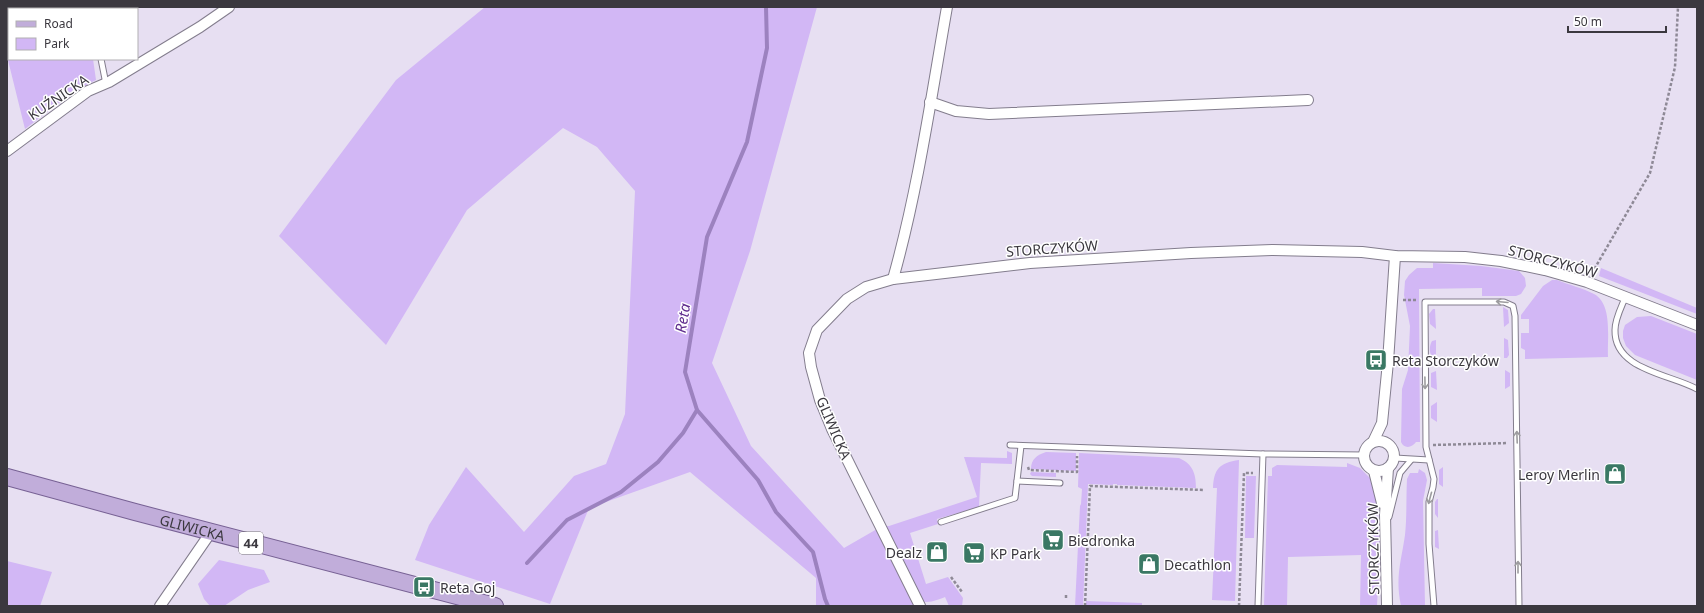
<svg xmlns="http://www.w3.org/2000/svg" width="1704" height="613" viewBox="0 0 1704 613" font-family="'Noto Sans',sans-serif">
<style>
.green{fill:#d2b7f5}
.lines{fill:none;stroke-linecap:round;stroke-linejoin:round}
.stream{stroke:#9c82bf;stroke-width:4}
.service-casing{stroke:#837d8d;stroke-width:7}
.minor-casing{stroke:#837d8d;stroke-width:12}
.primary-casing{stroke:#776194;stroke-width:18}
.path{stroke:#8e8996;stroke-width:2.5;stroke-dasharray:3 2;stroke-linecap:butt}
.service{stroke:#fff;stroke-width:5}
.minor{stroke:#fff;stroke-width:10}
.primary{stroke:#c1adda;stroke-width:16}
.oneway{stroke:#9d9c9f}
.labels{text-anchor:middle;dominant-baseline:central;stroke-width:3;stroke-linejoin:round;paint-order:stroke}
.shield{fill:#fff;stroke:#767479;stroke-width:1}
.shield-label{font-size:13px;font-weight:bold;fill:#3b383f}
.street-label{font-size:14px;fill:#3b383f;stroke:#fff}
.poi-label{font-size:14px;fill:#3b383f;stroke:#fff;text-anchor:start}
.water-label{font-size:15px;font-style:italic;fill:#5f2d8e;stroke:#fff}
</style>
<rect width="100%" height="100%" fill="#e7dff2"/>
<g class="green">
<path d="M 7,7 L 86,7 L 86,9 L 9,9 L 9,59 L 93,59 L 96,80 C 70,92 48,112 25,129 L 7,56 Z"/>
<path d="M 485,7 L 817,7 L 750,251 L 712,363 L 751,446 L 844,548 L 877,529 L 917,606 L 816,606 L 816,578 L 690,472 L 589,508 L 550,604 L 415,560 L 429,525 L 466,467 L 524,532 L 574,476 L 606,464 L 625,414 L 635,191 L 597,147 L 563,128 L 467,210 L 386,345 L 279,236 L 396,80 Z"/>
<path d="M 1433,263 L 1481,266 L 1519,271 L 1525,278 L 1526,286 L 1521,294 L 1516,296 L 1482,296 L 1482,288 L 1419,289 L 1420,442 L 1416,442 C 1412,448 1404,449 1401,442 L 1402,389 L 1408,370 L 1410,326 L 1404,295 L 1405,281 L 1409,275 L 1417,268 L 1433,268 Z"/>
<path d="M 1601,268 L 1697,308 L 1697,314 L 1599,276 Z"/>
<path d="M 1552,280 L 1557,280 C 1569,285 1583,288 1594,294 C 1613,304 1607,339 1608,357 L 1525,359 L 1525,350 L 1521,348 L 1521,333 L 1529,333 L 1529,319 L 1521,319 L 1521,315 L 1543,286 Z"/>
<path d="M 1503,307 L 1508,310 L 1509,323 L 1504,327 Z"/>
<path d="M 1433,309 L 1435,309 L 1436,329 L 1430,324 L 1429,314 Z"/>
<path d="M 1651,316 L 1697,334 L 1697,380 L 1635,355 L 1626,346 L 1623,338 L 1623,331 L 1625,325 L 1637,317 Z"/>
<path d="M 1504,338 L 1508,340 L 1509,355 L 1507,358 L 1504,358 Z"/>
<path d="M 1436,340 L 1436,359 L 1433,358 C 1429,354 1429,346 1432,341 Z"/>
<path d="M 1505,370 L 1510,373 L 1510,386 L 1505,389 Z"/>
<path d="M 1436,371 L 1437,390 L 1431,387 L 1431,373 Z"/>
<path d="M 1437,402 L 1437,422 L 1431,418 L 1431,406 Z"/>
<path d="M 1007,451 L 1012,453 L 1012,464 L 981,463 L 979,507 L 937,519 L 938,524 L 910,533 L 926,584 L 948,577 L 963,598 L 962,606 L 949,606 L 945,597 C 940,599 928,604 922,601 L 883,526 L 889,526 L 977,497 L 964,457 L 1007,458 Z"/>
<path d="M 1046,452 L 1076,453 L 1076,471 L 1031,469 C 1031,459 1037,455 1046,452 Z"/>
<path d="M 1079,453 L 1179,458 C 1193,464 1196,474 1196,488 L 1117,485 L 1117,484 L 1113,484 L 1113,485 L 1088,484 L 1083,606 L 1075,606 L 1080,506 L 1081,504 L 1082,489 L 1078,487 Z"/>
<path d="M 1239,460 L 1235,601 L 1212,600 L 1217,488 L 1213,488 C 1214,469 1219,463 1239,460 Z"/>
<path d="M 1347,463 L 1360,468 L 1370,478 L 1376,500 L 1380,546 L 1377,606 L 1360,606 L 1361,555 L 1288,557 L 1287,606 L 1264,606 L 1268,476 L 1272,476 L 1272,468 L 1277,465 L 1347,467 Z"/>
<path d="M 1443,467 L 1443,487 L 1439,484 L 1439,470 Z"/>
<path d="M 1419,469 L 1425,473 L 1427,480 L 1423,501 L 1425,606 L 1401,606 C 1395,577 1401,563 1405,535 C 1407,517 1406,498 1407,479 L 1410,473 L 1418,473 Z"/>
<path d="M 1031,472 L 1056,473 L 1056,477 L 1032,476 L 1030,474 Z"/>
<path d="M 1246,476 L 1256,476 L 1254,538 L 1245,538 Z"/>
<path d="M 1437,499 L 1438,499 L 1438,518 L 1435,514 L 1435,502 Z"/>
<path d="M 1438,530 L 1439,549 L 1435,547 L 1435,531 Z"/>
<path d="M 219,560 L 264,570 L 270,582 L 248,590 L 224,606 L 210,606 L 204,599 L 198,584 Z"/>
<path d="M 7,561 L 52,572 L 40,606 L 7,606 Z"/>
<path d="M 1086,601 L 1142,603 L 1142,606 L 1086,606 Z"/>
</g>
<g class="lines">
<g class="stream">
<path d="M 697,410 L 758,480 L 776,512 L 813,552 L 825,599 L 828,606"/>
<path d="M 527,563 L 567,520 L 621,492 L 658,462 L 683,433 L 697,410 L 685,372 L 707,237 L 747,142 L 767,48 L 766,7"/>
</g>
<g class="service-casing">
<g id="service">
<path d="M 90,7 L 91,9"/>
<path d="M 101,59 L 106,84"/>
<path d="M 1625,298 C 1621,308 1615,319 1615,330 C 1614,370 1670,374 1697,389"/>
<path d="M 1010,445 L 1263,454 L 1364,455"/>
<path d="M 1395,458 L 1429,460"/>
<path d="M 1017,481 L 1060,483"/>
<path d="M 1389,517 L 1400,473 L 1411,460"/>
<path d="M 941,522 L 1015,498 L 1021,446"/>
<path d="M 1258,606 L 1263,454"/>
<path d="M 1434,606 L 1429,544 L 1429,502 L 1433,487 L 1434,479 L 1426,447 L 1425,302 L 1504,302 L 1513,306 L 1515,316 L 1519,606"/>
</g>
</g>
<g class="minor-casing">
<g id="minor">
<path d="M 930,102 L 956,111 L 989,114 L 1308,100"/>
<path d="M 7,151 L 88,91 L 109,82 L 200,27 L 229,7"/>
<path d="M 893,279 C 918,190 931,98 947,7"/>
<circle cx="1379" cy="456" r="15"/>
<path d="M 1373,442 L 1382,423 L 1388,362 L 1395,256"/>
<path d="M 1374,471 L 1382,503"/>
<path d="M 160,606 L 211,532"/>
<path d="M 920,606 L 832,429 L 820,400 L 811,367 L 809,353 L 817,330 L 847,299 L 866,287 L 893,279 L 1030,263 L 1191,253 L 1273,250 L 1362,252 L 1395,256 L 1465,257 L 1501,261 L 1545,270 L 1587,282 L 1697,325"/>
<path d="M 1387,606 L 1385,515 L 1388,468"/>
</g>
</g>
<g class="primary-casing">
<g id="primary">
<path id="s1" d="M 7,477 L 135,512 L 495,606"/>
</g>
</g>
<g class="path">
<path d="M 1592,273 L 1650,173 L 1675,67 L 1678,7"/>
<path d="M 1403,300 L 1417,300"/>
<path d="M 1433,445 L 1508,443"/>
<path d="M 1028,467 L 1029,470 L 1077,472 L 1077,456"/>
<path d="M 951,577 L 962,592"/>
<path d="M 1066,598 L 1066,593"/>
<path d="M 1085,606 L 1090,486 L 1204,490"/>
<path d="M 1239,606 L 1244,473 L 1253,473"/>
</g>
<use href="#service" class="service"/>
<use href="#minor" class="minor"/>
<use href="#primary" class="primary"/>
</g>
<defs><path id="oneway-shaft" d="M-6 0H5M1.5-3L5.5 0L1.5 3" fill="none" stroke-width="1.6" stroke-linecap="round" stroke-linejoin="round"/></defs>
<g class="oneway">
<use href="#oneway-shaft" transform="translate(1502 302) rotate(-175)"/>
<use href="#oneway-shaft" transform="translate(1425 383) rotate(89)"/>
<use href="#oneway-shaft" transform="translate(1517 437) rotate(-92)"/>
<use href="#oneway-shaft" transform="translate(1430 498) rotate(105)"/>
<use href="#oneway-shaft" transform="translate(1518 567) rotate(-90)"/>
</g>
<defs>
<g id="bus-square" transform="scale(1.15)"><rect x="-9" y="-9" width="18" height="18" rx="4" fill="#3a7864" stroke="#fff"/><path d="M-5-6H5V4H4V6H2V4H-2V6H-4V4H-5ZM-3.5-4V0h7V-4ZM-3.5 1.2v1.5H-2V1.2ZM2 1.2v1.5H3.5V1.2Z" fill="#fff"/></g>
<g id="shop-square" transform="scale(1.15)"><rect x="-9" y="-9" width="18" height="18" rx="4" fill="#3a7864" stroke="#fff"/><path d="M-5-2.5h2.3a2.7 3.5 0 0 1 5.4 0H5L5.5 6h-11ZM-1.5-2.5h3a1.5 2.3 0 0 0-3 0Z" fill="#fff"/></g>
<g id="supermarket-square" transform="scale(1.15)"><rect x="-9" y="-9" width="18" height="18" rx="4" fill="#3a7864" stroke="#fff"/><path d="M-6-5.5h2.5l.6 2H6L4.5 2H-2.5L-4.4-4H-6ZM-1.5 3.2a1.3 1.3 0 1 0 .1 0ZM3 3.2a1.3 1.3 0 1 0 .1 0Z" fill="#fff"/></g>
</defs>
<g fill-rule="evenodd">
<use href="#bus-square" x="1376" y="360"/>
<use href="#shop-square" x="1615" y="474"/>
<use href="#supermarket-square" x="1053" y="540"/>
<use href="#shop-square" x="937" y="552"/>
<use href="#supermarket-square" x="974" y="553"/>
<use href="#shop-square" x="1149" y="564"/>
<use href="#bus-square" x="424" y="587"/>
</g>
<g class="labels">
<rect class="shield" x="239" y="532" width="24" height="22" rx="3"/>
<g class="shield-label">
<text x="251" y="543">44</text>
</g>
<g class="street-label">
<text transform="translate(58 97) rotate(-34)">KUŹNICKA</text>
<text transform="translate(1052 248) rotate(-4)">STORCZYKÓW</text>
<text transform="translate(1553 261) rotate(15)">STORCZYKÓW</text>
<text transform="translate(834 428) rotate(67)">GLIWICKA</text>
<text stroke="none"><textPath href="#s1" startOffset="192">GLIWICKA</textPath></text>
<text transform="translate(1373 549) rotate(-91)">STORCZYKÓW</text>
</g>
<g class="poi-label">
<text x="1392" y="360">Reta Storczyków</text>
<text x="1600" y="474" text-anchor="end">Leroy Merlin</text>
<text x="1068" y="540">Biedronka</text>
<text x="922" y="552" text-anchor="end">Dealz</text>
<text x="990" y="553">KP Park</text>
<text x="1164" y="564">Decathlon</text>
<text x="440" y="587">Reta Goj</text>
</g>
<g class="water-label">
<text transform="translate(682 318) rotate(-81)">Reta</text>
</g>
</g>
<rect width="1704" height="613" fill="none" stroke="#3b383f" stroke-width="16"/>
<rect x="8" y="8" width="130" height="52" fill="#ffffff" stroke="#b1afb2"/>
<rect x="16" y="21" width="20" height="6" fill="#c1adda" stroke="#b1afb2"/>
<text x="44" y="28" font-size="12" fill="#3b383f">Road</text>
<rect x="16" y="38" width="20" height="12" fill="#d2b7f5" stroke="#b1afb2"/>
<text x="44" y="48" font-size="12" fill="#3b383f">Park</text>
<path d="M1568 26v6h98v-6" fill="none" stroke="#3b383f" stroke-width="2"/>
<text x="1574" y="26" font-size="12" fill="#3b383f" stroke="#ffffff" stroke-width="3" paint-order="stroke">50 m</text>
</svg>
